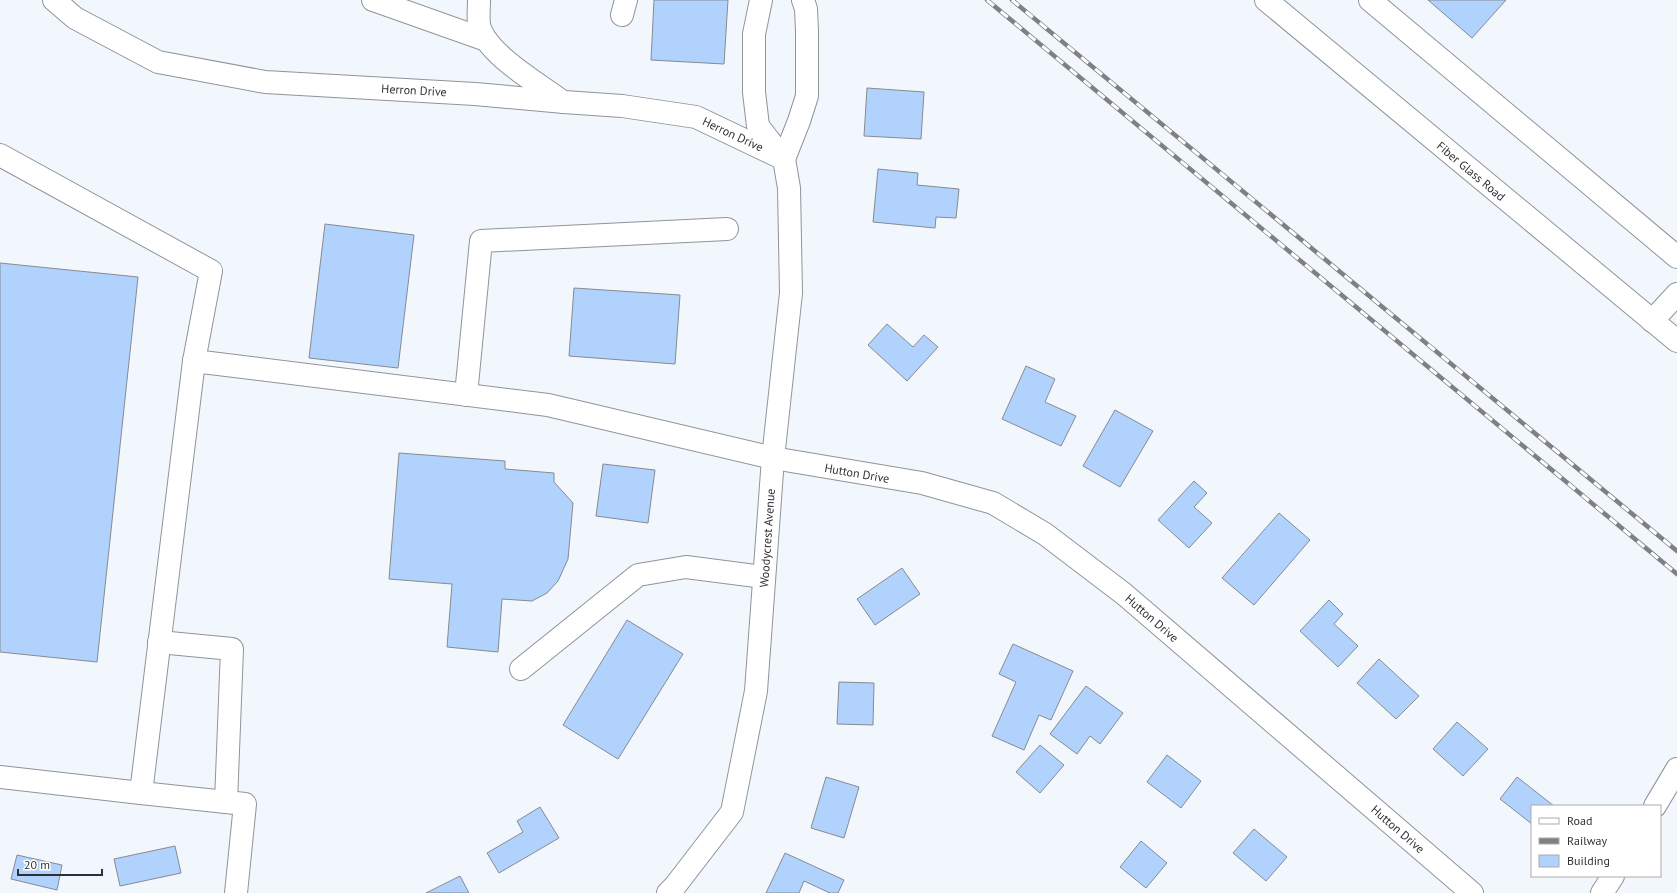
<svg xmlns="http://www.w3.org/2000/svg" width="1677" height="893" viewBox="0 0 1677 893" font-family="'PT Sans',sans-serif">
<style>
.building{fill:#b0d2fd;stroke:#878b91}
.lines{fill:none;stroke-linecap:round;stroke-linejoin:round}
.minor-casing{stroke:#909499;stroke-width:24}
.minor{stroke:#fff;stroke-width:22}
.rail-casing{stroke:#7e8084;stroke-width:4.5}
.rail{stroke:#fff;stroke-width:3;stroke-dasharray:9;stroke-linecap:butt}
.labels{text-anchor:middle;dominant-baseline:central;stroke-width:3.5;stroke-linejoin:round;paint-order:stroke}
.street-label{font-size:12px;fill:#2f3033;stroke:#fff}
</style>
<rect width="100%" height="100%" fill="#f2f7fd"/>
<g class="building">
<path d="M 654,0 L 728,0 L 724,64 L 651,60 Z"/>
<path d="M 1428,0 L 1506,0 L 1472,38 Z"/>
<path d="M 867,88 L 924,92 L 921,139 L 864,136 Z"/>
<path d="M 878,169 L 918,173 L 917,185 L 959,189 L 956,218 L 936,217 L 935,228 L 873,222 Z"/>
<path d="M 325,224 L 414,235 L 398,368 L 309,358 Z"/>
<path d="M 0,263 L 138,277 L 97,662 L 0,652 Z"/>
<path d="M 574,288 L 680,295 L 675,364 L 569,356 Z"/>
<path d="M 887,324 L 913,347 L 924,335 L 938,347 L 907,381 L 868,345 Z"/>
<path d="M 1026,366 L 1055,379 L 1045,402 L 1076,416 L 1061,446 L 1002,419 Z"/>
<path d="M 1115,410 L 1153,431 L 1120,487 L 1083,466 Z"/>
<path d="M 399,453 L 505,461 L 505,469 L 554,473 L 554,482 L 573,503 L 568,559 L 558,581 L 547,593 L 532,601 L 502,599 L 498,652 L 447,647 L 452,584 L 389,579 Z"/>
<path d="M 603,464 L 655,470 L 648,523 L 596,516 Z"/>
<path d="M 1194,481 L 1207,493 L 1194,507 L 1212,523 L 1189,548 L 1158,520 Z"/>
<path d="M 1279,513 L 1310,540 L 1254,605 L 1222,578 Z"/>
<path d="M 902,568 L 920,594 L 875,625 L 857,599 Z"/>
<path d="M 1329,600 L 1343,614 L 1334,624 L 1358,646 L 1338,667 L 1300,631 Z"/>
<path d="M 627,620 L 683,654 L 618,759 L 563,725 Z"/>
<path d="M 1013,644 L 1073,671 L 1051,720 L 1039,715 L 1024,750 L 992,736 L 1016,682 L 999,674 Z"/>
<path d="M 1379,659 L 1419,696 L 1396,719 L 1357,683 Z"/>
<path d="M 839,682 L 874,683 L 873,725 L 837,724 Z"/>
<path d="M 1086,686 L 1123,713 L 1100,744 L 1090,736 L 1077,754 L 1050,734 Z"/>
<path d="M 1457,722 L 1488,749 L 1463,776 L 1433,749 Z"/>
<path d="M 1040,745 L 1064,765 L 1040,793 L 1016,772 Z"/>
<path d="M 1167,755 L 1201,781 L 1181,808 L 1147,782 Z"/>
<path d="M 826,777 L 859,787 L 844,838 L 811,828 Z"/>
<path d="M 1517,777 L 1554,806 L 1532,806 L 1532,824 L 1500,799 Z"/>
<path d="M 540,807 L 559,838 L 499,873 L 487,853 L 523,832 L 517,821 Z"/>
<path d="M 1254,829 L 1287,857 L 1266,881 L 1233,853 Z"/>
<path d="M 1141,841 L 1167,863 L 1146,888 L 1120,867 Z"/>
<path d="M 175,846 L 181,873 L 120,886 L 114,859 Z"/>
<path d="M 785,853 L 844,880 L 838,893 L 830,893 L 804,881 L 799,893 L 766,893 Z"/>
<path d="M 17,855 L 62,865 L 57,890 L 11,879 Z"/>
<path d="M 460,876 L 469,893 L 426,893 Z"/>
</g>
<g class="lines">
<g class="minor-casing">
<g id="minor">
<path d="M 54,0 L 75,18 L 158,62 L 265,82 L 475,94 L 564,102 L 622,106 L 696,117 L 784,159"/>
<path d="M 373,0 L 486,40"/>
<path d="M 479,0 C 479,8 478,17 479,25 C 486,54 539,84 563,102"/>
<path d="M 761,0 L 754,34 L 754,92 L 758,126 L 779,153"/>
<path d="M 1266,0 L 1677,341"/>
<path d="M 1370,0 L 1677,257"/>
<path d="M 622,15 L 626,0"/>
<path d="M 0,155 L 211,271 L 194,361"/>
<path d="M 784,159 L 799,121 L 807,96 L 807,31 L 806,9 L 803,0"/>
<path d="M 1652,321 L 1677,294"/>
<path d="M 466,395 L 481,241 L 727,229"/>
<path d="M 521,669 L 638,575 L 686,567 L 764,577"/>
<path d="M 0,777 L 141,793 L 194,361 L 548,405 L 773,458 L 922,483 L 993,503 L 1045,534 L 1124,594 L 1472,893"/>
<path d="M 141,793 L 226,802 L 232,649 L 159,642"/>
<path d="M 226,802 L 245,804 L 236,893"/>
<path d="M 1655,806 L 1677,769"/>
<path d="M 668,893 L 675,886 L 732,812 L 756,691 L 773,458 L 791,293 L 789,188 L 784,159"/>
<path d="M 1602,893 L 1613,876"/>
</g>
</g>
<use href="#minor" class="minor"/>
<g class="rail-casing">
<g id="rail">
<path d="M 987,0 L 1677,574"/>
<path d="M 1012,0 L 1677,551"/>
</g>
</g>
<use href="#rail" class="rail"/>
</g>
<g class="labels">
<g class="street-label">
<text transform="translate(414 90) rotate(3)">Herron Drive</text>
<text transform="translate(733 134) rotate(25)">Herron Drive</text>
<text transform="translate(1471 171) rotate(40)">Fiber Glass Road</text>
<text transform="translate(857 473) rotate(10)">Hutton Drive</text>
<text transform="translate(767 538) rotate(-86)">Woodycrest Avenue</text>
<text transform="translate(1152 618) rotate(41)">Hutton Drive</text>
<text transform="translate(1398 829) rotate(41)">Hutton Drive</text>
</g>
</g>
<rect x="1531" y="805" width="130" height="72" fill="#ffffff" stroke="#acacad"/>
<rect x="1539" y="818" width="20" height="6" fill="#ffffff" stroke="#acacad"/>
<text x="1567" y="825" font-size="12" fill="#2f3033">Road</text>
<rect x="1539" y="838" width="20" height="6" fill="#7e8084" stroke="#acacad"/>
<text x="1567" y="845" font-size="12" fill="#2f3033">Railway</text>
<rect x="1539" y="855" width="20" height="12" fill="#b0d2fd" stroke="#acacad"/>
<text x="1567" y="865" font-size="12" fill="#2f3033">Building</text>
<path d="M18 869v6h84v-6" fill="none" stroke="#2f3033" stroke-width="2"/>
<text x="24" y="869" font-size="12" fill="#2f3033" stroke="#ffffff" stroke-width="3" paint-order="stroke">20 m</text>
</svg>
